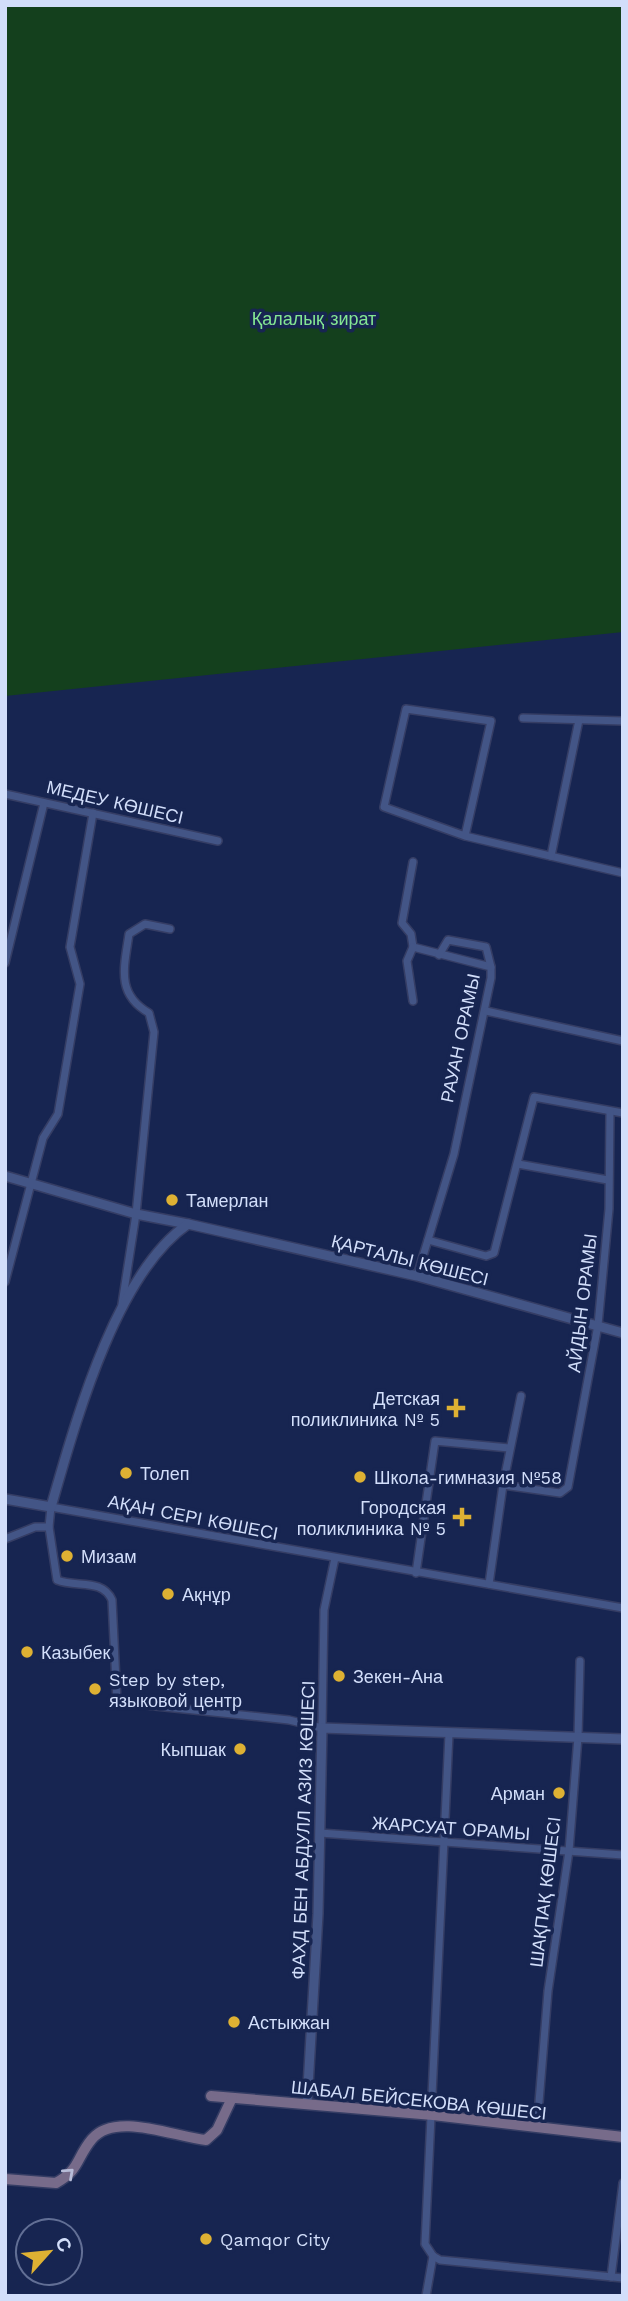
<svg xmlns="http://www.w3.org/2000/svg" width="628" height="2301" viewBox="0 0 628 2301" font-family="'Work Sans',sans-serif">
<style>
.green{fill:#14401d}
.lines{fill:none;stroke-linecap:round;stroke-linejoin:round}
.minor-casing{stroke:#353d64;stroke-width:10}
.tertiary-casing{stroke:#353d64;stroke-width:12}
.secondary-casing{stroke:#353d64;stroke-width:13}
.minor{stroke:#435586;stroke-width:7}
.tertiary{stroke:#435586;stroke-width:9}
.secondary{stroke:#776b8a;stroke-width:10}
.oneway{stroke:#b7bcd8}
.poi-dot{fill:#deb133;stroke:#172551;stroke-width:2.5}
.labels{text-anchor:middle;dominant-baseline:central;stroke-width:7;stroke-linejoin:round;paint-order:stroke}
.park-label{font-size:18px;fill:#84e693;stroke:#172551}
.street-label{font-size:18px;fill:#d2defa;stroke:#172551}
.poi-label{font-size:18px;fill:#d2defa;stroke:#172551;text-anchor:start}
</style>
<rect width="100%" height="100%" fill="#172551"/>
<path class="green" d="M 5,5 L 623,5 L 623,632 L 5,696 Z"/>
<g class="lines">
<g class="minor-casing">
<g id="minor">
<path d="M 523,718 L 623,721"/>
<path d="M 5,794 L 218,841"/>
<path d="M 465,836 L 491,721 L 406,709 L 384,807 L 465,836 L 623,873"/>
<path d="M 551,856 L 579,720"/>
<path d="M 413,862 L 402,923 L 411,934 L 413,947 L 491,967 L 491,978 L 454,1154 L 417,1276"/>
<path d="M 439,955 L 448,940 L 486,947 L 491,967"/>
<path d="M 5,963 L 44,803"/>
<path d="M 413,1001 L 407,961 L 413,947"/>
<path d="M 486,1011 L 623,1041"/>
<path d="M 518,1164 L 608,1180"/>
<path d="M 428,1240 L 486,1256 L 494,1253 L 534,1097 L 623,1113"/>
<path d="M 5,1282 L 43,1138 L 58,1114 L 80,984 L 70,947 L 93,813"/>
<path d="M 122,1304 L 136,1214 L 154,1032 L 149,1013 C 116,994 124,968 129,934 L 145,924 L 170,929"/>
<path d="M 503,1485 L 560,1493 L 568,1487 L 598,1325 L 609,1209 L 610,1111"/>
<path d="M 49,1527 L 57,1580 C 77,1588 102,1578 112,1600 L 117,1702 L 289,1720 L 322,1728 L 324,1610 L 335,1558"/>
<path d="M 5,1539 L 35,1527 L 49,1527 L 51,1507 L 623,1608"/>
<path d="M 416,1573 L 435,1441 L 509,1448"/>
<path d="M 489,1584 L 503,1485 L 521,1396"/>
<path d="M 449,1734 L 425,2244 L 433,2256 L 440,2260 L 623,2278"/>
<path d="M 320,1833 L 623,1855"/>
<path d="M 537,2127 L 548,1991 L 569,1851 L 578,1737 L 580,1661"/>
<path d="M 611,2277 L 623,2183"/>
<path d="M 426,2296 L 433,2256"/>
</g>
</g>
<g class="tertiary-casing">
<g id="tertiary">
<path d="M 5,1176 L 136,1214 L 188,1224"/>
<path d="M 5,1499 L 51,1507 C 75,1424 115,1274 188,1224 L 417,1276 L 623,1333"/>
<path d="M 307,2104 L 318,1914 L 322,1728 L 623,1739"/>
</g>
</g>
<g class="secondary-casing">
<g id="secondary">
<path d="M 211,2096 L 433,2115 L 623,2137"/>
<path d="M 5,2179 L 56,2183 C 80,2170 76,2158 92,2139 C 115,2111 175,2137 206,2140 L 217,2130 L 232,2098"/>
</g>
</g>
<use href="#minor" class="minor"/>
<use href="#tertiary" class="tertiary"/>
<use href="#secondary" class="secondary"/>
</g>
<defs><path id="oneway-chevron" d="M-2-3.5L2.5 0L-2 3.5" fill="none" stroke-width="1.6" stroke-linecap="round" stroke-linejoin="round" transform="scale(1.75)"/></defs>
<use class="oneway" href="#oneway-chevron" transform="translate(69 2173) rotate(-42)"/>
<g class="poi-dot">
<circle cx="172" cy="1200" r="7"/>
<path d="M452.5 1397.5h7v7h7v7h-7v7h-7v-7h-7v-7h7z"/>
<circle cx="126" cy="1473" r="7"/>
<circle cx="360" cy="1477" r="7"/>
<path d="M458.5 1506.5h7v7h7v7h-7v7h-7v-7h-7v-7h7z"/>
<circle cx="67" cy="1556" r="7"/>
<circle cx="168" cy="1594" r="7"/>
<circle cx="27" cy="1652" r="7"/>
<circle cx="339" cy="1676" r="7"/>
<circle cx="95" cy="1689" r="7"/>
<circle cx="240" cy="1749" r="7"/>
<circle cx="559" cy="1793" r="7"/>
<circle cx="234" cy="2022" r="7"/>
<circle cx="206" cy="2239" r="7"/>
</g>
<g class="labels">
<g class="park-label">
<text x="314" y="318">Қалалық зират</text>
</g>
<g class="street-label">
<text transform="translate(115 802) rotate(13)">МЕДЕУ КӨШЕСІ</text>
<text transform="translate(460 1038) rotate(-78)">РАУАН ОРАМЫ</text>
<text transform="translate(410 1260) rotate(14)">ҚАРТАЛЫ КӨШЕСІ</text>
<text transform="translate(582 1303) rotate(-83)">АЙДЫН ОРАМЫ</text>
<text transform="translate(193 1517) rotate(11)">АҚАН СЕРІ КӨШЕСІ</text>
<text transform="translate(451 1828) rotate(4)">ЖАРСУАТ ОРАМЫ</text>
<text transform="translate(303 1830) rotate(-88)">ФАХД БЕН АБДУЛЛ АЗИЗ КӨШЕСІ</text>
<text transform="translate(545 1892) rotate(-83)">ШАҚПАҚ КӨШЕСІ</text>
<text transform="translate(419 2100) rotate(6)">ШАБАЛ БЕЙСЕКОВА КӨШЕСІ</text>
</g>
<g class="poi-label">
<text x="186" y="1200">Тамерлан</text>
<text x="440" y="1398" text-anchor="end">Детская<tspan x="440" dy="21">поликлиника № 5</tspan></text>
<text x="140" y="1473">Толеп</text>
<text x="374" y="1477">Школа-гимназия №58</text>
<text x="446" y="1507" text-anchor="end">Городская<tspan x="446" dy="21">поликлиника № 5</tspan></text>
<text x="81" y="1556">Мизам</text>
<text x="182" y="1594">Ақнұр</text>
<text x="41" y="1652">Казыбек</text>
<text x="353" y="1676">Зекен-Ана</text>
<text x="109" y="1679">Step by step,<tspan x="109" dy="21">языковой центр</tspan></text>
<text x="226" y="1749" text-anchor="end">Кыпшак</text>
<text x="545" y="1793" text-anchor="end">Арман</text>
<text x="248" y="2022">Астыкжан</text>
<text x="220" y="2239">Qamqor City</text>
</g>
</g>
<rect width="628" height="2301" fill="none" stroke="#d2defa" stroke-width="14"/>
<g transform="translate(49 2252) rotate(63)"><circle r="33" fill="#172551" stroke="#626f95" stroke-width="2"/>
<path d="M0-5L12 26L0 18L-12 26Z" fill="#deb133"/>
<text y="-10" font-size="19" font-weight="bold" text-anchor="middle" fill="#d2defa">С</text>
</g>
</svg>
